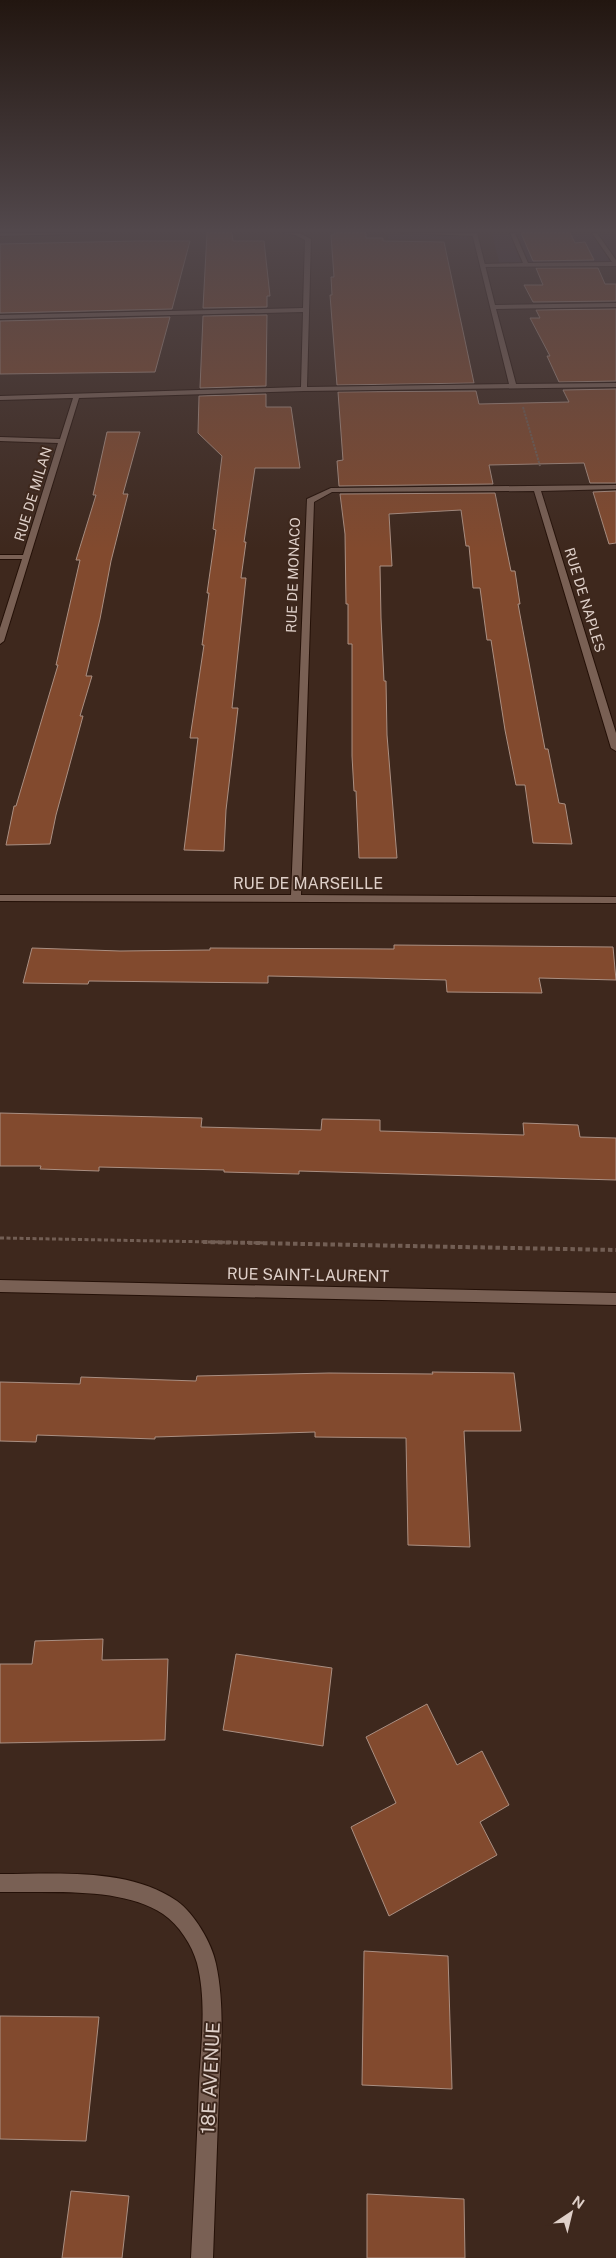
<svg xmlns="http://www.w3.org/2000/svg" width="616" height="2258" viewBox="0 0 616 2258" font-family="'Public Sans',sans-serif">
<style>
.commercial{fill:#412f38}
.building{fill:#824a2e;stroke:#aa8f82}
.lines{fill:none;stroke-linecap:round;stroke-linejoin:round}
.lane-casing{stroke:#241007;stroke-width:2}
.street-casing{stroke:#241007;stroke-width:2}
.path-far2{stroke:#725e54;stroke-width:2;stroke-dasharray:2.5 1;stroke-linecap:butt}
.path-far1{stroke:#725e54;stroke-width:3;stroke-dasharray:4 2.5;stroke-linecap:butt}
.path{stroke:#725e54;stroke-width:4;stroke-dasharray:4.5 3;stroke-linecap:butt}
.lane{fill:#796054;fill-rule:evenodd}
.street{fill:#796054;fill-rule:evenodd}
.labels{text-anchor:middle;dominant-baseline:central;stroke-width:4;stroke-linejoin:round;paint-order:stroke}
.far-street-label{font-size:14px;fill:#dfd0c9;stroke:#3e281d}
.street-label{font-size:16px;fill:#dfd0c9;stroke:#3e281d}
.near-street-label{font-size:19px;fill:#dfd0c9;stroke:#3e281d}
</style>
<rect width="100%" height="100%" fill="#3e281d"/>
<g class="commercial">
<path d="M 388,233 L 466,233 L 468,240 L 388,239 Z"/>
<path d="M 492,233 L 616,233 L 616,267 L 500,266 Z"/>
</g>
<g class="building">
<path d="M 207,233 L 232,233 L 233,241 L 264,241 L 270,296 L 267,296 L 267,307 L 203,308 Z"/>
<path d="M 334,233 L 366,233 L 366,238 L 383,238 L 383,241 L 444,242 L 474,383 L 337,385 L 330,295 L 332,295 L 331,277 L 334,277 L 331,235 L 334,235 Z"/>
<path d="M 521,233 L 570,233 L 575,243 L 585,242 L 594,260 L 533,261 Z"/>
<path d="M 136,241 L 190,241 L 172,309 L 0,313 L 0,244 Z"/>
<path d="M 536,268 L 598,268 L 605,284 L 616,284 L 616,301 L 533,302 L 524,285 L 543,285 Z"/>
<path d="M 616,309 L 616,381 L 559,382 L 547,356 L 550,356 L 530,318 L 540,318 L 536,310 Z"/>
<path d="M 267,315 L 266,386 L 200,388 L 203,316 Z"/>
<path d="M 170,317 L 155,372 L 0,374 L 0,321 Z"/>
<path d="M 616,389 L 616,483 L 590,483 L 584,463 L 489,465 L 493,484 L 339,486 L 337,461 L 343,460 L 338,392 L 476,391 L 479,404 L 569,402 L 563,390 Z"/>
<path d="M 266,394 L 266,407 L 291,407 L 300,468 L 255,468 L 244,542 L 246,542 L 241,578 L 246,578 L 232,708 L 238,708 L 226,810 L 224,851 L 184,850 L 198,738 L 190,738 L 204,645 L 202,645 L 209,593 L 207,593 L 216,530 L 213,529 L 222,456 L 198,433 L 199,396 Z"/>
<path d="M 107,432 L 140,432 L 123,494 L 128,494 L 111,561 L 100,619 L 86,676 L 92,676 L 80,716 L 83,716 L 56,815 L 50,844 L 6,845 L 14,806 L 16,806 L 58,665 L 56,665 L 80,560 L 76,560 L 96,495 L 93,495 Z"/>
<path d="M 616,491 L 616,543 L 609,544 L 593,492 Z"/>
<path d="M 495,493 L 511,571 L 515,571 L 520,604 L 518,604 L 545,749 L 548,749 L 559,803 L 565,804 L 572,844 L 533,843 L 525,785 L 516,785 L 505,730 L 491,640 L 487,640 L 480,588 L 473,588 L 469,546 L 466,546 L 461,510 L 389,514 L 392,566 L 380,566 L 381,618 L 384,681 L 386,681 L 387,735 L 397,858 L 359,858 L 356,791 L 354,791 L 352,756 L 352,644 L 348,644 L 348,604 L 346,604 L 345,534 L 340,494 Z"/>
<path d="M 394,945 L 613,947 L 616,980 L 539,978 L 542,993 L 447,992 L 446,980 L 367,978 L 268,976 L 268,983 L 89,981 L 88,984 L 23,983 L 32,948 L 120,951 L 210,950 L 210,948 L 394,949 Z"/>
<path d="M 0,1113 L 202,1118 L 201,1127 L 321,1130 L 322,1119 L 380,1120 L 380,1131 L 524,1135 L 523,1123 L 578,1125 L 580,1137 L 616,1138 L 616,1180 L 299,1171 L 299,1174 L 224,1172 L 224,1170 L 99,1167 L 99,1171 L 40,1169 L 41,1166 L 0,1166 Z"/>
<path d="M 432,1372 L 514,1373 L 521,1431 L 464,1431 L 470,1547 L 408,1545 L 406,1438 L 315,1437 L 315,1432 L 155,1437 L 155,1439 L 37,1435 L 36,1442 L 0,1441 L 0,1382 L 80,1384 L 81,1377 L 196,1381 L 197,1376 L 329,1373 L 433,1374 Z"/>
<path d="M 103,1639 L 102,1660 L 168,1659 L 165,1740 L 0,1743 L 0,1664 L 32,1664 L 35,1641 Z"/>
<path d="M 236,1654 L 332,1668 L 323,1746 L 223,1730 Z"/>
<path d="M 427,1704 L 457,1765 L 482,1751 L 509,1805 L 480,1822 L 497,1855 L 389,1916 L 351,1827 L 396,1803 L 366,1737 Z"/>
<path d="M 364,1951 L 448,1956 L 452,2089 L 362,2085 Z"/>
<path d="M 0,2016 L 99,2017 L 86,2141 L 0,2139 Z"/>
<path d="M 71,2191 L 129,2196 L 122,2258 L 62,2258 Z"/>
<path d="M 367,2194 L 464,2199 L 465,2258 L 367,2258 Z"/>
</g>
<g class="lines">
<g class="lane-casing">
<g id="lane">
<path d="M 401,233 L 475,233 L 478,234 L 475,236 Z"/>
<path d="M 510,233 L 515,233 L 528,263 L 612,262 L 592,233 L 597,233 L 616,260 L 616,266 L 481,267 L 483,264 L 523,263 Z"/>
</g>
</g>
<g class="street-casing">
<g id="street">
<path d="M 0,233 L 107,233 L 0,236 Z"/>
<path d="M 284,233 L 299,233 L 311,239 L 307,387 L 509,384 L 472,233 L 477,233 L 495,305 L 616,303 L 616,307 L 496,309 L 516,384 L 616,383 L 616,387 L 304,391 L 79,398 L 4,641 L 0,644 L 0,628 L 22,559 L 0,559 L 0,555 L 23,555 L 58,443 L 0,441 L 0,437 L 60,439 L 73,398 L 0,400 L 0,396 L 301,387 L 303,312 L 0,319 L 0,315 L 303,308 L 305,240 L 295,235 Z"/>
<path d="M 616,485 L 616,489 L 541,491 L 616,733 L 616,751 L 611,748 L 534,491 L 332,492 L 314,502 L 301,895 L 616,897 L 616,903 L 0,901 L 0,895 L 291,895 L 307,499 L 331,488 Z"/>
<path d="M 0,1280 L 616,1293 L 616,1305 L 0,1292 Z"/>
<path d="M 0,1874 C 56,1874 128,1867 177,1901 C 194,1913 212,1943 216,1964 C 225,2006 221,2049 219,2092 C 217,2147 215,2203 213,2258 L 191,2258 C 194,2200 197,2142 199,2084 C 201,2044 207,2002 197,1963 C 192,1945 179,1925 163,1914 C 122,1886 48,1893 0,1892 Z"/>
</g>
</g>
<path class="path-far2" d="M 523,407 L 540,466"/>
<path class="path-far1" d="M 0,1238 L 267,1243"/>
<path class="path" d="M 203,1242 L 616,1250"/>
<use href="#lane" class="lane"/>
<use href="#street" class="street"/>
</g>
<linearGradient id="sky" x2="0" y2="1"><stop stop-color="#221610"/><stop offset="0.42" stop-color="#52484c"/><stop offset="1" stop-color="#52484c" stop-opacity="0"/></linearGradient>
<rect width="616" height="549" fill="url(#sky)"/>
<g class="labels">
<g class="far-street-label">
<text transform="translate(33 494) rotate(-73)">RUE DE MILAN</text>
<text transform="translate(293 575) rotate(-88)">RUE DE MONACO</text>
<text transform="translate(585 600) rotate(73)">RUE DE NAPLES</text>
</g>
<g class="street-label">
<text x="308" y="883">RUE DE MARSEILLE</text>
<text transform="translate(308 1275) rotate(1)">RUE SAINT-LAURENT</text>
</g>
<g class="near-street-label">
<text transform="translate(210 2078) rotate(-87)">18E AVENUE</text>
</g>
</g>
<g transform="translate(571 2213) rotate(35)" stroke="#3e281d" stroke-width="4" paint-order="stroke">
<path d="M0-4L9 19L0 12L-9 19Z" fill="#dfd0c9"/>
<text y="-8" font-size="14" font-weight="bold" text-anchor="middle" fill="#dfd0c9">N</text>
</g>
</svg>
